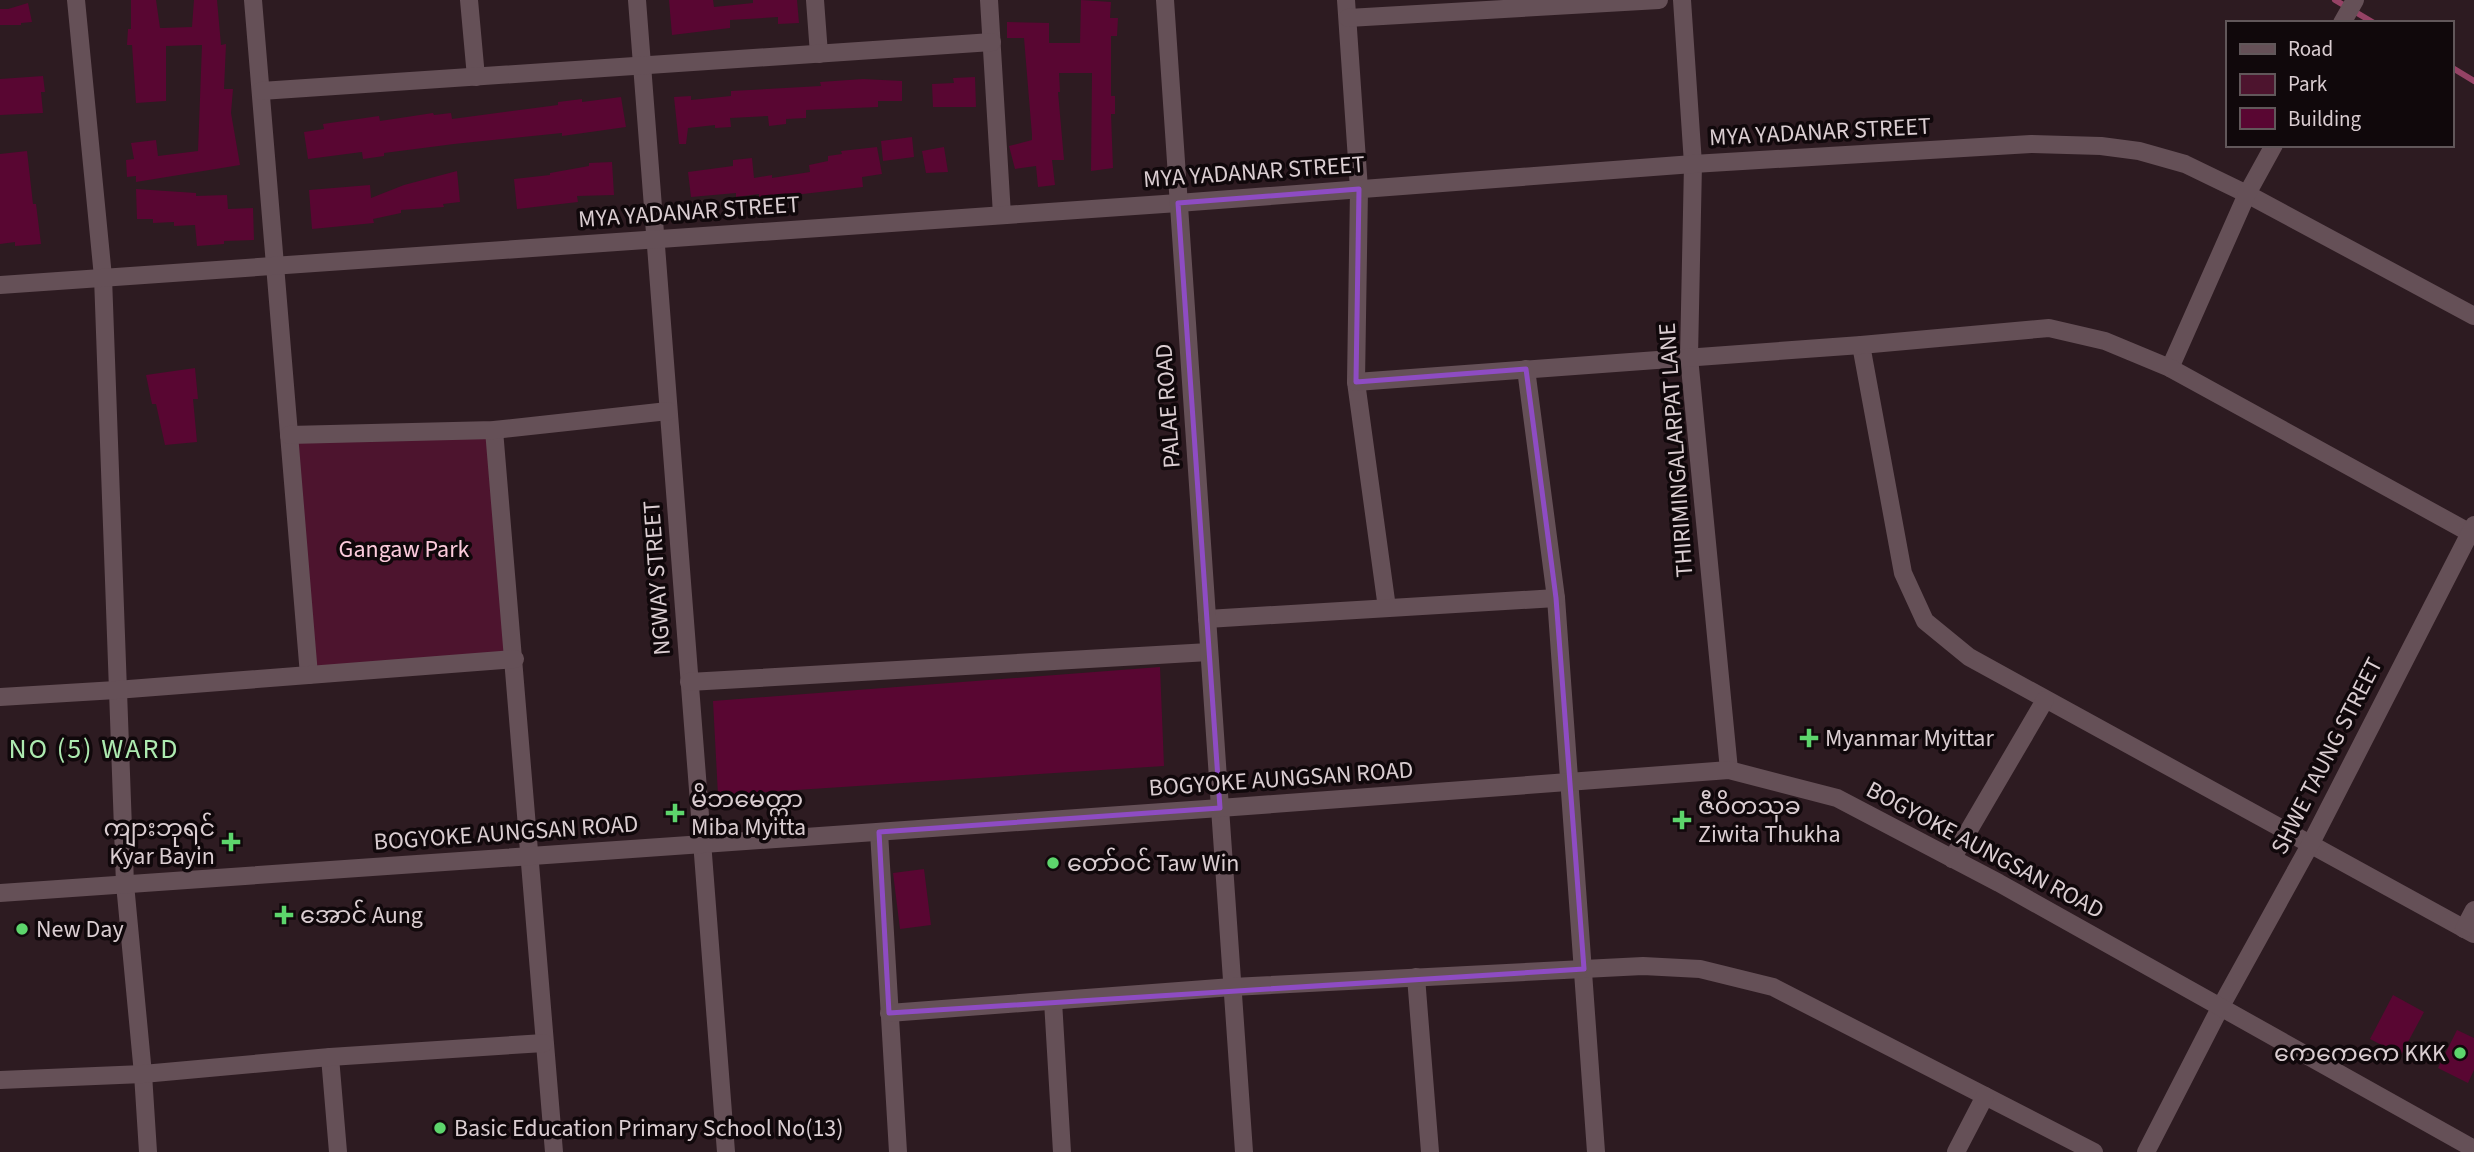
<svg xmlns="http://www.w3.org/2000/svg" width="2474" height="1152" viewBox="0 0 2474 1152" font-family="'Source Sans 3','Noto Sans Myanmar',sans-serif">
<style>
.green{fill:#4d142e}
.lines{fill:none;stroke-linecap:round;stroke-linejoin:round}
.stream{stroke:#954265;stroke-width:6}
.building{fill:#590632}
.minor{stroke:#655057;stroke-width:18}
.tertiary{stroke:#655057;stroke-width:18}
.marked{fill:none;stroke:#8e4cc3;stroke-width:5;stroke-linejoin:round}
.poi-dot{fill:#5dd56c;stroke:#10080b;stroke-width:2.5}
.labels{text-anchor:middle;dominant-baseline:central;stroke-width:7;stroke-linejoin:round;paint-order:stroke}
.street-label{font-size:24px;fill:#dacdd1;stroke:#10080b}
.park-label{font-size:24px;fill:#fccbdc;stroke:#10080b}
.poi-label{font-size:24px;fill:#dacdd1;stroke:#10080b;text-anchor:start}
.quarter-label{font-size:28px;letter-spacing:2px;fill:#adeab0;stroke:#10080b}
</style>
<rect width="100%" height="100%" fill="#2d1b21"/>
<path class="green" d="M 494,430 L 510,655 L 314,669 L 298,443 Z"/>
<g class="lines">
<g class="stream">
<path d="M 2335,0 L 2374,23"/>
<path d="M 2451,67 L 2474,81"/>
</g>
</g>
<g class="building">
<path d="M 131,0 L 156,0 L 160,28 L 162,28 L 192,27 L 194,0 L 217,0 L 221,45 L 226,44 L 224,89 L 233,89 L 231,113 L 240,165 L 136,182 L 136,176 L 127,177 L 126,160 L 134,159 L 131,143 L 156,140 L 158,156 L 198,151 L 202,45 L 166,46 L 166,101 L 136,103 L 132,45 L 127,45 L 128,29 L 131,29 Z"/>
<path d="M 669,0 L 713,0 L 714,7 L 753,3 L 753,0 L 797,0 L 799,23 L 778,24 L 778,17 L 730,20 L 730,28 L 672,35 Z"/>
<path d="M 1081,0 L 1111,2 L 1110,18 L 1118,18 L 1117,36 L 1111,36 L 1111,96 L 1115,96 L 1115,114 L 1111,114 L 1113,168 L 1091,171 L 1092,73 L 1059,73 L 1060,92 L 1058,92 L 1064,160 L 1052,160 L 1055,185 L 1038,187 L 1036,166 L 1015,169 L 1009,146 L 1032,140 L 1032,135 L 1024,38 L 1007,38 L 1007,22 L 1049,23 L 1049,43 L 1080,43 Z"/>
<path d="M 28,3 L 32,22 L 21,23 L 21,25 L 0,25 L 0,9 L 8,9 Z"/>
<path d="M 43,76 L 45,92 L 41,92 L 43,113 L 0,115 L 0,79 Z"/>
<path d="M 975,77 L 976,107 L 933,107 L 932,84 L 954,83 L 953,78 Z"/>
<path d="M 863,79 L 902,81 L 902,101 L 878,101 L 878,107 L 806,110 L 806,118 L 786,119 L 786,124 L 769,126 L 768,116 L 730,118 L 731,127 L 715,128 L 715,125 L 688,128 L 686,144 L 679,144 L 674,97 L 691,96 L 691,100 L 731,96 L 731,91 L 821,86 L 820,82 Z"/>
<path d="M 621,97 L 626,127 L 562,136 L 562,133 L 454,144 L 384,153 L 384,156 L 363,159 L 362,152 L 308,159 L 304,132 L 324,129 L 323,124 L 379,116 L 380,121 L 433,113 L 434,115 L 451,113 L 452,119 L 558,105 L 558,102 L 582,99 L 582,102 Z"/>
<path d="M 912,137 L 914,157 L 883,161 L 881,141 Z"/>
<path d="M 877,147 L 882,174 L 862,177 L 863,187 L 759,199 L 759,194 L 736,197 L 736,193 L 691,197 L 688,172 L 733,166 L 733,160 L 752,158 L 754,178 L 772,175 L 772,178 L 810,172 L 809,165 L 828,161 L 828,156 L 842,154 L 841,151 Z"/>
<path d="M 944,147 L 948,172 L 926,173 L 922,151 Z"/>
<path d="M 27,151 L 33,204 L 36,204 L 41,244 L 15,246 L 15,242 L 0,244 L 0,154 Z"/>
<path d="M 612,162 L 614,195 L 577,196 L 578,202 L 517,209 L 514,179 L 550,175 L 550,173 L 589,166 L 589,163 Z"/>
<path d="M 457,171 L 460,202 L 443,204 L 444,207 L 401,210 L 401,213 L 373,219 L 374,223 L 312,229 L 309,190 L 370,185 L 371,198 L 404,185 Z"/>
<path d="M 136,189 L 196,193 L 196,196 L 227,195 L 228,209 L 253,208 L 254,240 L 224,241 L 224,244 L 197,246 L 195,225 L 174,226 L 174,222 L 153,223 L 153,219 L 137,219 Z"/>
<path d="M 195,368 L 198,399 L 193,399 L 197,442 L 165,445 L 156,404 L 152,404 L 146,375 Z"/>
<path d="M 1160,667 L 1164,766 L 718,795 L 713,701 Z"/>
<path d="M 924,869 L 931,925 L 900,929 L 893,873 Z"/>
<path d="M 2393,995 L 2424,1012 L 2401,1055 L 2370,1039 Z"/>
<path d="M 2457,1030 L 2474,1038 L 2474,1070 L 2468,1083 L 2438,1068 Z"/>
</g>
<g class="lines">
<g class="minor">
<path d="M 76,0 L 103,277 L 125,884 L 143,1074 L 148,1152"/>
<path d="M 253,0 L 309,675"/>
<path d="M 469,0 L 476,77"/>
<path d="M 637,0 L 726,1152"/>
<path d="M 815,0 L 819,54"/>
<path d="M 989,0 L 1002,215"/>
<path d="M 1346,0 L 1359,189 L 1356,382 L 1387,608"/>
<path d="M 1682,0 L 1693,164 L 1689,357 L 1729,770"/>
<path d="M 1348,18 L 1659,0"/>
<path d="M 2342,23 L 2355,0"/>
<path d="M 261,91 L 992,42"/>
<path d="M 0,285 L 1178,203 L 1693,164 L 2031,144 L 2101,146 L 2139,151 L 2185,164 L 2247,194 L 2474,316"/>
<path d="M 1861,345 L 1903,573 L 1925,621 L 1969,657 L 2474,934"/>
<path d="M 2170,368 L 2247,194 L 2274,145"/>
<path d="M 1526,369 L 1556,598 L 1596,1152"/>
<path d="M 1356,382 L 1861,345 L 2049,328 L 2105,341 L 2170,368 L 2474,535"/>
<path d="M 494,430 C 516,671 532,911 554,1152"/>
<path d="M 289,435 L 494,430 L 668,411"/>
<path d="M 1207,619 L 1556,598"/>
<path d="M 689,682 L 1209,652"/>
<path d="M 0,697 L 116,690 L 515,659"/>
<path d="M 1220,808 L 1244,1152"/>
<path d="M 879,832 L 898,1152"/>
<path d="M 1952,859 L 2045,700"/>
<path d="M 2464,929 L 2474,910"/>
<path d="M 1416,977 L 1430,1152"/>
<path d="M 1053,1001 L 1062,1152"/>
<path d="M 889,1013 L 1232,987 L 1643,966 L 1700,969 L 1773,987 L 2094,1152"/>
<path d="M 330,1057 L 338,1152"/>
<path d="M 0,1080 L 143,1074 L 330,1057 L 544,1043"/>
<path d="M 1956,1152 L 1985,1096"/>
<path d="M 2146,1152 L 2220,1008 L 2310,845 L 2474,525"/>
</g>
<g class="tertiary">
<path d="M 1165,0 L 1220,808"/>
<path d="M 0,893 L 1220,808 L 1729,770 L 1837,798 L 1999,883 L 2474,1149"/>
</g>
</g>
<path class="marked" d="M 1359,189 L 1356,382 L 1526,369 L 1556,598 L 1584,969 L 889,1013 L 879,832 L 1220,808 L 1178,203 Z"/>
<g class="poi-dot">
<path d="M1805.5 727.5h7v7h7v7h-7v7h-7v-7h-7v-7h7z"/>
<path d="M671.5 802.5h7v7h7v7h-7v7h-7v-7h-7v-7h7z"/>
<path d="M1678.5 809.5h7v7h7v7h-7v7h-7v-7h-7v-7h7z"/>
<path d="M227.5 831.5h7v7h7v7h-7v7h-7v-7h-7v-7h7z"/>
<circle cx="1053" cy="863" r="7"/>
<path d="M280.5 904.5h7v7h7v7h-7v7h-7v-7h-7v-7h7z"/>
<circle cx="22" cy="929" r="7"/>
<circle cx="2460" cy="1053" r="7"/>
<circle cx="440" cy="1128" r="7"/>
</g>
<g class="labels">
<g class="street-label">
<text transform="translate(1820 132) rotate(-3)">MYA YADANAR STREET</text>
<text transform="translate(1254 172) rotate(-4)">MYA YADANAR STREET</text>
<text transform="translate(689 212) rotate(-4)">MYA YADANAR STREET</text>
<text transform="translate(1168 406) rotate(-94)">PALAE ROAD</text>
<text transform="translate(1676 450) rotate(-94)">THIRIMINGALARPAT LANE</text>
<text transform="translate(657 578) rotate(-94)">NGWAY STREET</text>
<text transform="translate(2327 756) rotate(-63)">SHWE TAUNG STREET</text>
<text transform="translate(1281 779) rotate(-4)">BOGYOKE AUNGSAN ROAD</text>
<text transform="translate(506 833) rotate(-4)">BOGYOKE AUNGSAN ROAD</text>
<text transform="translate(1985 850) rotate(28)">BOGYOKE AUNGSAN ROAD</text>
</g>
<g class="park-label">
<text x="404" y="549">Gangaw Park</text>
</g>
<g class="poi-label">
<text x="1825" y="738">Myanmar Myittar</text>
<text x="691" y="799">မိဘမေတ္တာ<tspan x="691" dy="28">Miba Myitta</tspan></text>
<text x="1698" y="806">ဇီဝိတသုခ<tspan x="1698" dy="28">Ziwita Thukha</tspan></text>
<text x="215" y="828" text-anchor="end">ကျားဘုရင်<tspan x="215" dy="28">Kyar Bayin</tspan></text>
<text x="1067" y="863">တော်ဝင် Taw Win</text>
<text x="300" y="915">အောင် Aung</text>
<text x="36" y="929">New Day</text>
<text x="2446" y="1053" text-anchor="end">ကေကေကေ KKK</text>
<text x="454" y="1128">Basic Education Primary School No(13)</text>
</g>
<g class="quarter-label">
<text x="94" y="749">NO (5) WARD</text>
</g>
</g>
<rect x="2226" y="21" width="228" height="126" fill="#10080b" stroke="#61575a" stroke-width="2"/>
<rect x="2240" y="44" width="35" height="10" fill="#655057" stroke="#61575a" stroke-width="2"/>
<text x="2288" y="56" font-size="21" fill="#dacdd1">Road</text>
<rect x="2240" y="74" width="35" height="21" fill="#4d142e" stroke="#61575a" stroke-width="2"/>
<text x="2288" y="91" font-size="21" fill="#dacdd1">Park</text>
<rect x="2240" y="108" width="35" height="21" fill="#590632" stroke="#61575a" stroke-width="2"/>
<text x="2288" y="126" font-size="21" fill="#dacdd1">Building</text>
</svg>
